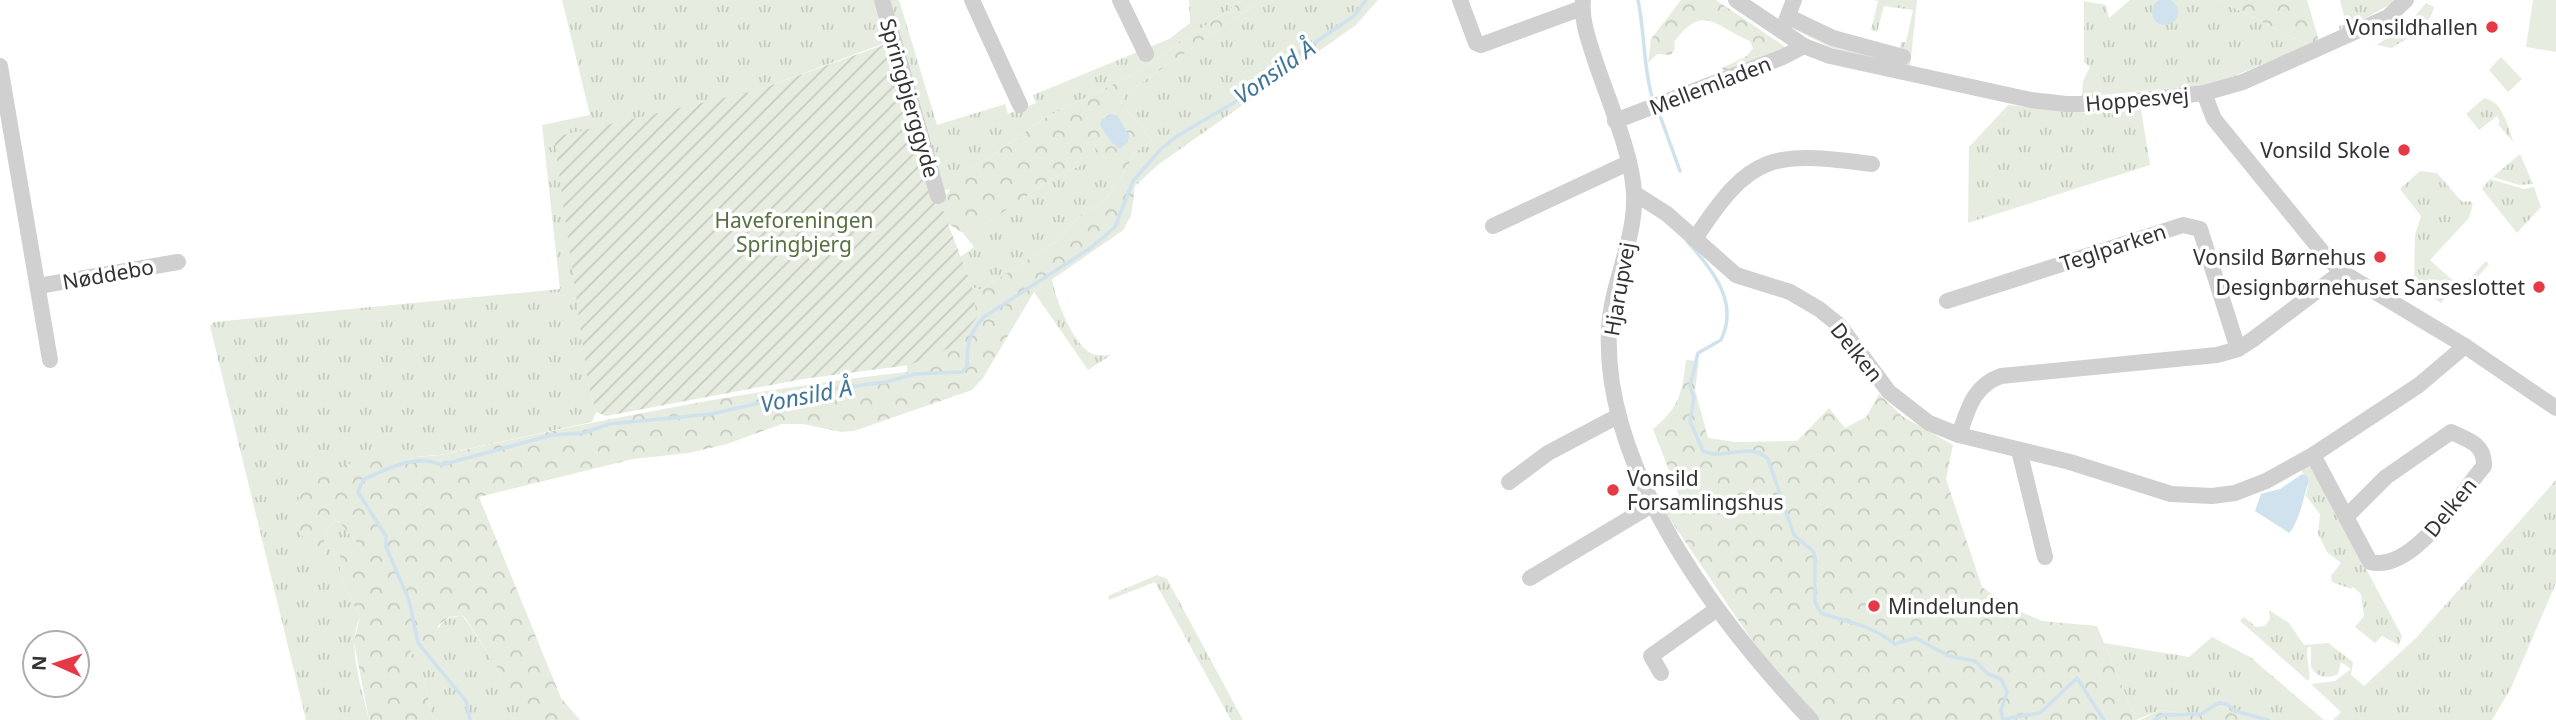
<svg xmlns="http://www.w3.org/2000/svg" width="2556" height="720" viewBox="0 0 2556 720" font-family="'Noto Sans',sans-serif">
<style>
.grass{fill:url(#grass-tufts)}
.forest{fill:url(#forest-crowns)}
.garden{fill:url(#garden-furrows)}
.pitch{fill:#e6ecdf}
.water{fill:#cfe2ee}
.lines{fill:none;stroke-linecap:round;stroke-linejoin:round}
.stream{stroke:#cfe2ee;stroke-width:3.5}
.minor{stroke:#d0d0d0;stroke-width:16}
.poi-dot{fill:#e63946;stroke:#fff;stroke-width:2.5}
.labels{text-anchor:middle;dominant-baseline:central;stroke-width:7;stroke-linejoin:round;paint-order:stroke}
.poi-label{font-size:21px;fill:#333;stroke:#fff;text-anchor:end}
.street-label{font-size:21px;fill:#333;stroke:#fff}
.park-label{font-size:21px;fill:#56703f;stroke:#fff}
.water-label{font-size:23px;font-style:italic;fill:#3f7597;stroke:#fff}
</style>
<defs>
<pattern id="grass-tufts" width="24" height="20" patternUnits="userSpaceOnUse" patternTransform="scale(1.75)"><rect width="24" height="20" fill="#e6ecdf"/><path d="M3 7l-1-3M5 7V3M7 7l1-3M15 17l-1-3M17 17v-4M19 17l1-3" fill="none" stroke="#c6cbc0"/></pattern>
<pattern id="forest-crowns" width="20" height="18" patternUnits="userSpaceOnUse" patternTransform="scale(1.75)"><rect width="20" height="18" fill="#e6ecdf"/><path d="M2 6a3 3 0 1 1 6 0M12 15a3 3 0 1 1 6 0" fill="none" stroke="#c6cbc0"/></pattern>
<pattern id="garden-furrows" width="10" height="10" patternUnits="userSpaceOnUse" patternTransform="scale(1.75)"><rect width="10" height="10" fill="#e6ecdf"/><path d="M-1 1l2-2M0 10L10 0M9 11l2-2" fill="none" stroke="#c6cbc0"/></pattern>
</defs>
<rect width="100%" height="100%" fill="#fff"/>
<g class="grass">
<path d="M 562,0 L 878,0 L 888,42 L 758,90 L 686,108 L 588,383 L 596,412 L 592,422 L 440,455 L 392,458 L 306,488 L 321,558 L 326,553 L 324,537 L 331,523 L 338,521 L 360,546 L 340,577 L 360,617 C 346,647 362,688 369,720 L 306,720 L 210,326 L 214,322 L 560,289 L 542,125 L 590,115 Z"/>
<path d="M 886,0 L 899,0 L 937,125 L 1005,104 L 1008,114 L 1036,103 L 1033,95 L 1169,39 L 1190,23 L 1189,0 L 1243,0 L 1136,73 L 1045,118 L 983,162 L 948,179 L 950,189 L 940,191 Z"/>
<path d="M 1262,0 L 1378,0 L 1356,25 L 1159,164 L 1135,186 L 1119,181 L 1105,200 L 1079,216 L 1060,239 L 981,290 L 971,287 L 955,261 L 974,247 L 963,233 C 1005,218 1036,181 1080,166 L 1084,144 L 1089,142 L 1107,158 L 1120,180 L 1136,151 L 1152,141 L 1121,102 L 1125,94 Z"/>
<path d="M 1874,0 L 1917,0 L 1910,67 L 1832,48 L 1792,28 L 1899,51 L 1901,42 L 1906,42 L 1913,10 L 1884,6 L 1877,32 L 1871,30 L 1878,1 Z"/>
<path d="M 2130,0 L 2219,0 L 2308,45 L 2237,75 L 2204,85 L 2082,97 L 2083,81 L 2090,67 L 2084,62 L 2084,1 L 2106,5 L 2109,18 Z"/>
<path d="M 2340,0 L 2398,0 L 2340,32 L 2339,26 L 2346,24 Z"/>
<path d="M 2426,3 L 2434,7 C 2430,27 2408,37 2392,48 L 2377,45 L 2411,21 Z"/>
<path d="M 2484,98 C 2504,102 2507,126 2514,143 L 2498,124 L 2500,122 L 2497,116 L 2479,130 L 2466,114 Z"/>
<path d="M 2008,105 L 2091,113 L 2141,109 L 2150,165 L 1968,223 L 1969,147 Z"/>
<path d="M 2520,154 L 2533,184 L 2519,185 L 2493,177 Z"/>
<path d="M 2420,171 L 2437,173 L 2462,202 L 2470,201 L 2473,204 L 2469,218 L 2430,260 L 2461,288 L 2486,261 L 2489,264 L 2459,298 L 2451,292 L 2441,303 L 2414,284 L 2415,235 L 2421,216 L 2400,189 Z"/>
<path d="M 2490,179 L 2524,189 L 2534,187 L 2541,207 L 2517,233 L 2482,189 Z"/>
<path d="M 1052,279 C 1055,298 1070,335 1085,349 C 1093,356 1101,356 1111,355 L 1088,370 L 1034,292 Z"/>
<path d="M 2310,464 L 2402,636 L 2399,645 L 2382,636 L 2375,643 L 2355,627 L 2364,616 L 2361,594 L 2353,587 L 2351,589 L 2332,582 L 2331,576 L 2341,563 L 2327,552 L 2318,534 L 2320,514 L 2306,496 L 2309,480 L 2301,471 Z"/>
<path d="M 2556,480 L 2556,583 L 2511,688 L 2492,720 L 2333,720 L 2341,712 L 2311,684 L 2335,681 L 2351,669 L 2341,662 L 2338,674 C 2327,679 2318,678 2311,667 L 2311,647 L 2308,647 C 2304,659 2313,671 2308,681 L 2240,621 L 2244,617 L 2256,627 L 2265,626 L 2270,619 L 2269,610 L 2289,623 L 2304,645 L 2328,643 L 2353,662 L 2351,675 L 2364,686 L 2416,638 Z"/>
<path d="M 1157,575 L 1167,579 L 1243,720 L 1231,720 L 1155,582 L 1109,600 L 1108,596 Z"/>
<path d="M 463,616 L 526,710 L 531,720 L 433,720 L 421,666 L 410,656 L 413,635 L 430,652 C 436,631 439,616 463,616 Z"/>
<path d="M 2212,637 L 2250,657 L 2324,720 L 2245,720 L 2222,706 L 2196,714 L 2160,710 L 2136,720 L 2104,643 L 2189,657 Z"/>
</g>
<g class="forest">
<path d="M 1243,0 L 1262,0 L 1125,94 L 1121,102 L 1152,141 L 1136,151 L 1120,180 L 1135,186 L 1131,216 L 1122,231 L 1034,292 L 983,378 L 972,390 L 854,431 L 841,432 L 803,424 L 782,424 L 727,444 L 689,453 L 633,459 L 479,497 L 561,698 L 580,720 L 531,720 L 464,616 C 452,615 446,618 438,626 L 438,651 L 430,652 L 413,636 L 410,656 L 421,665 L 433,720 L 369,720 L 354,642 L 360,617 L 340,577 L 340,553 L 360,546 L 338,521 L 331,523 L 324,537 L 326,553 L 321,559 C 302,543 285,511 305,489 C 314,479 339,468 351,463 C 380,452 416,460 446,454 C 599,420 752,389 907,372 L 907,360 L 970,287 L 981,290 L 1060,239 L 1079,216 L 1105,200 L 1119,181 L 1107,158 L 1088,142 L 1084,145 L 1080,166 C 1036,181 1006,218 963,233 L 945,222 L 938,209 L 950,189 L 947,179 L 983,162 L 1045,118 L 1136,73 Z"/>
<path d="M 1681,0 L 1716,0 L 1784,46 L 1784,53 L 1724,76 L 1722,68 L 1747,56 L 1753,48 L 1750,41 C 1713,25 1703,3 1674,42 L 1675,48 L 1671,55 L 1657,54 L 1648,63 L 1651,39 Z"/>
<path d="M 2219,0 L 2307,0 L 2319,41 L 2308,45 Z"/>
<path d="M 1686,360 L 1699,361 L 1695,390 L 1708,438 L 1735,442 L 1797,441 L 1829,408 L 1845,428 L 1866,417 L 1879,394 L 1902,416 L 1953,445 L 1946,479 L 1982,587 L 2010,607 L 2042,621 L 2097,626 L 2136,720 L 1818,720 L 1764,658 L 1661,506 L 1680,499 L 1653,429 C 1680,407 1682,393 1686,360 Z"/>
<path d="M 2222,706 L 2245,720 L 2140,720 L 2160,710 L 2196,714 Z"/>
</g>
<path class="garden" d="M 897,40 L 938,197 L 972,287 L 977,317 L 956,345 L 910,365 L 803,379 L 606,416 L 596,412 L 588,383 L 554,137 L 758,90 Z"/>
<g class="pitch">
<path d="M 2533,0 L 2556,0 L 2556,52 L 2526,47 Z"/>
<path d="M 2501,57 L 2522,79 L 2508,92 L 2489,70 Z"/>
</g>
<g class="water">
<circle cx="2165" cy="12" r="13"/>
<path d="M 1111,115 L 1117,115 L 1129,135 L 1128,142 L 1120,149 L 1111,142 L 1100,125 L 1101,120 Z"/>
<path d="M 2302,474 L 2307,476 L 2309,481 C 2303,497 2300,521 2289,533 L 2255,511 L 2261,494 L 2280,489 Z"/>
</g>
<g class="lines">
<g class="stream">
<path d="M 1638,0 C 1645,34 1643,67 1653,101"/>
<path d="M 1659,113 L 1680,171"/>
<path d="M 1687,241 C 1711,269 1740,301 1721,340 L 1698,353 L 1690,386 L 1694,398 L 1690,421 L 1703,451 C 1724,462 1748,440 1768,459 L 1794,535 L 1813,551 L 1815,557 L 1815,602 L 1821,613 C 1850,623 1869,624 1895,644 L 1915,638 L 1949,656 L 1975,661 L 1988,674 L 2001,679 L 2007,692 L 2001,710 L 2003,720"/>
<path d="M 2004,719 L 2040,713 L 2077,678 L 2104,720"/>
<path d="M 470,720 L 466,701 L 418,643 L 409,600 L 386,547 L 386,536 L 358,492 L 363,480 C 386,469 416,453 441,465 L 552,435 L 584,433 L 609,424 L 711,414 L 808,392 L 886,382 L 915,374 L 962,372 L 967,367 C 967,344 968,334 984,317 L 1092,247 L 1115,227 L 1133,181 L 1161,149 L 1177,136 L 1235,102 L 1259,80 L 1354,16 L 1366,0"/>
<path d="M 2154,720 L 2163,715 L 2201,714 L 2219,703 L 2227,704 L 2235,711 L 2268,720"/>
</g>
<g class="minor">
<path d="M 882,0 L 938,196"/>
<path d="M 972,0 L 1020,105"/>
<path d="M 1120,0 L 1146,54"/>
<path d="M 1460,0 L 1476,43 L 1481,45 L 1582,8"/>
<path d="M 1583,0 C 1581,19 1588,39 1594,57 C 1606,95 1633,155 1634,194 C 1636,240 1611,284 1609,329 C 1602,470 1719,623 1811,720"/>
<path d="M 1736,0 L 1804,46 L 1830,56 L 2031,100 L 2066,104 L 2107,104 L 2204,93 L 2214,119 L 2324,254 L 2342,272 L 2465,346 L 2556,408"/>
<path d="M 1789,17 L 1833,38 L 1903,57"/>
<path d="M 1784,26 L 1794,0"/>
<path d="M 0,66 L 50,360"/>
<path d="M 2204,93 L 2243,82 L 2388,17 L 2406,0"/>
<path d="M 1615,121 L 1783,57 L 1804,46"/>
<path d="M 1634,193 L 1667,214 L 1736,275 L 1790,292 L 1819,309 L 1839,325 L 1889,392 L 1929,423 L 1959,435 L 2070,462 L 2171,494 L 2212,496 L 2235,493 L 2266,481 L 2313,455 L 2419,385 L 2465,346"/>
<path d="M 1493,226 L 1628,163"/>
<path d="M 1695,239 C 1751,152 1773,151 1872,164"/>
<path d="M 38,286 L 178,262"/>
<path d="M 1947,301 L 2183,225 L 2200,229 L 2238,349"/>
<path d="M 1959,435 C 1968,409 1973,386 2001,376 L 2217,355 L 2238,349 L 2252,340 L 2342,272"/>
<path d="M 2019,450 L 2045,557"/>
<path d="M 2313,455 L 2370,562 C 2413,573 2459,495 2484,466 C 2485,444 2468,440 2451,432 L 2386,477 L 2347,516"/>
<path d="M 1509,482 L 1548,453 L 1618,416"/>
<path d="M 1530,578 L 1652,505"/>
<path d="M 1661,673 L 1651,656 L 1717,609"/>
</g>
</g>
<g class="poi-dot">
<circle cx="2492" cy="27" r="7"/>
<circle cx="2404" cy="150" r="7"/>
<circle cx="2380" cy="257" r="7"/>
<circle cx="2539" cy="287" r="7"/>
<circle cx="1613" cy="490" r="7"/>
<circle cx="1874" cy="606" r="7"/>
</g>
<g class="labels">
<g class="poi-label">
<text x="2478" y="27">Vonsildhallen</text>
<text x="2390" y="150">Vonsild Skole</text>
<text x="2366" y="257">Vonsild Børnehus</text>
<text x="2525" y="287">Designbørnehuset Sanseslottet</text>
<text x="1627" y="478" text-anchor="start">Vonsild<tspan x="1627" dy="24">Forsamlingshus</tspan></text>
<text x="1888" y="606" text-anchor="start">Mindelunden</text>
</g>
<g class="street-label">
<text transform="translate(1710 85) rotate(-21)">Mellemladen</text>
<text transform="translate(910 98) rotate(74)">Springbjerggyde</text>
<text transform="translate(2137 99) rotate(-5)">Hoppesvej</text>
<text transform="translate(2113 247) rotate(-18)">Teglparken</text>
<text transform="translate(108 274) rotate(-10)">Nøddebo</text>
<text transform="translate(1619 289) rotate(-80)">Hjarupvej</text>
<text transform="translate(1857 352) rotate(51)">Delken</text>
<text transform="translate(2450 507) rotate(-51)">Delken</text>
</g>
<g class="park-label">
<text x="794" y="220">Haveforeningen<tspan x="794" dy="24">Springbjerg</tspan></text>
</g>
<g class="water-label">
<text transform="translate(1274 71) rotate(-35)">Vonsild Å</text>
<text transform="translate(806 395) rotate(-11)">Vonsild Å</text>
</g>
</g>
<g transform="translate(56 664) rotate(273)"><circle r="33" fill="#ffffff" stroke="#adadad" stroke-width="2"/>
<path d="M0-5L12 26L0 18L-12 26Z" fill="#e63946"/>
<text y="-10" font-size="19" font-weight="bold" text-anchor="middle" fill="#333333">N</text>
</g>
</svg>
